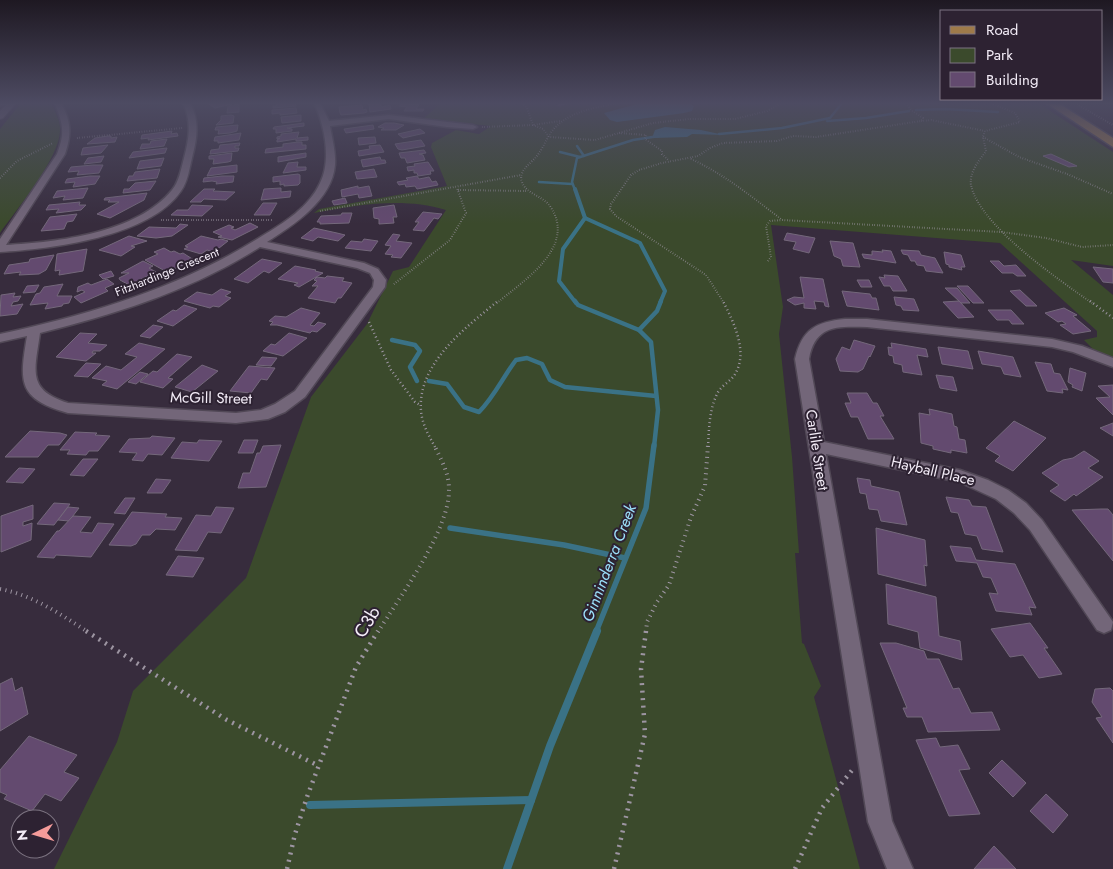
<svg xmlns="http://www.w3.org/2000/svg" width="1113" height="869" viewBox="0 0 1113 869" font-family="Jost,sans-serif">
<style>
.green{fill:#3b4a2c}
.water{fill:#3a7286}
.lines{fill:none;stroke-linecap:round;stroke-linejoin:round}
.stream-far4{stroke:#3a7286;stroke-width:2.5}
.stream-far3{stroke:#3a7286;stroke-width:4}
.stream-far2{stroke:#3a7286;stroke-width:4.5}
.stream-far1{stroke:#3a7286;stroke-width:5.5}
.stream{stroke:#3a7286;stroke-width:8}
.building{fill:#634a6f;stroke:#74687b}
.service-casing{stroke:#514856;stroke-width:2}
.minor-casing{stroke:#514856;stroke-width:3}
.tertiary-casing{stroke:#514856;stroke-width:2}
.primary-casing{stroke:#514856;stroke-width:3}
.path-far3{stroke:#9d95a2;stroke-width:2;stroke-dasharray:0.5 2;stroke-linecap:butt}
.path-far2{stroke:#9d95a2;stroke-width:2.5;stroke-dasharray:1 3;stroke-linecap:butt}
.path-far1{stroke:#9d95a2;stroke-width:4;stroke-dasharray:1 4.5;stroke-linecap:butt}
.path{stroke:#9d95a2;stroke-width:4.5;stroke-dasharray:2 5.5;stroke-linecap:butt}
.service{fill:#736679;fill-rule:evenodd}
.minor{fill:#736679;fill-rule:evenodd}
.tertiary{fill:#736679;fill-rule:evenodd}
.primary{fill:#9e7a4a;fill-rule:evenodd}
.labels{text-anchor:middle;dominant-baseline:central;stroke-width:4;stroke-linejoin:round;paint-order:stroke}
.far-street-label{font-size:12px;fill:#f3ecf7;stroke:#2d2232}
.street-label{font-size:15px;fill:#f3ecf7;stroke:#2d2232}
.water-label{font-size:16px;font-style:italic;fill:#9ce0fa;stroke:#2d2232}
.near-street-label{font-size:18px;fill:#f3ecf7;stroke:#2d2232}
</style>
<rect width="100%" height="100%" fill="#372c3d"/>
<g class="green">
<path d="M 21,103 L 51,103 C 55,112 61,121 60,131 C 59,159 16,210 0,233 L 0,129 Z"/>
<path d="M 441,103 L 1038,103 L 1113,152 L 1113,266 L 1071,260 L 1113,295 L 1113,362 L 1097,353 L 1084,340 L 1097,337 L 1097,331 L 1000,243 L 771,225 L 783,307 L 779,334 L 792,457 L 799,553 L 795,553 L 802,643 L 804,644 L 821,686 L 814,697 L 860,869 L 54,869 L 117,742 L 133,691 L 246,578 L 311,397 L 367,324 L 393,271 L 409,267 L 446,210 C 402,197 359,205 314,213 L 319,209 L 447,186 L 431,147 L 432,143 L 456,130 L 479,134 L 491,126 L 423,119 Z"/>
</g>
<g class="water">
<path d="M 641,103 L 687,103 L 694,106 L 692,111 L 684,113 L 617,122 L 610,120 L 604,113 Z"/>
<path d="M 665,127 L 701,130 L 724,135 L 692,134 L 687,137 L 652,138 L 655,130 Z"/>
</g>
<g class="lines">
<g class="stream-far4">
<path d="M 916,110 L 945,109 L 998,112"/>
<path d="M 827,121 L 866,118 L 909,111"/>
<path d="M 719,134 L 782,128 L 830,118 L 842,103"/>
<path d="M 577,146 L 584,156"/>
<path d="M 560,152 L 580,157"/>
<path d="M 539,182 L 572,184"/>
<path d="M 575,190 L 572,182 L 577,158 L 633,140 L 659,136"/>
</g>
<g class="stream-far3">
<path d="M 575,189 L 585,218 L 640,243 L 665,291 L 660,303"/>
<path d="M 576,303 L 559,281 L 563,249 L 585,218"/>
</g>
<g class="stream-far2">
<path d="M 575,301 L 578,305 L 639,330"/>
<path d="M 392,340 L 415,345 L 420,351 L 410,367 L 417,381"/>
<path d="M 429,381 L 447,384 L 464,407 L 479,412 C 494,397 503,377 516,360 L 527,358 L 542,364 L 550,380 L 565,387 L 656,396"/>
<path d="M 654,447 L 658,410 L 651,342 L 639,330 L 657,311 L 661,301"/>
</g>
<g class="stream-far1">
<path d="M 450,528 L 564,545 L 625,558"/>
<path d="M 596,632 L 646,508 L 654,445"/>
</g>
<g class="stream">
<path d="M 310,805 L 531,800"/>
<path d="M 507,869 L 550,746 L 597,631"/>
</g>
</g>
<g class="building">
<path d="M 207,103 L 230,103 L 232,104 L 215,108 Z"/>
<path d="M 276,103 L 295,103 L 296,106 L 273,108 L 273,106 L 276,106 Z"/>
<path d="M 379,103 L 382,107 L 390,105 L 391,109 L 370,112 L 369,104 Z"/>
<path d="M 401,103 L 419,105 L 416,109 L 424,109 L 423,111 L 404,111 L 407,107 L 399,106 Z"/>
<path d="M 239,104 L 239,112 L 227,113 L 228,106 Z"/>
<path d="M 362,105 L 363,110 L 366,109 L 367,112 L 364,113 L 341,115 L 340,113 L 339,107 Z"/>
<path d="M 296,108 L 297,113 L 280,115 L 280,113 L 272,114 L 272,110 Z"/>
<path d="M 231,115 L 234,116 L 233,123 L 216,125 L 221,120 L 221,116 Z"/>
<path d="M 301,115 L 301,121 L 282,123 L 281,117 Z"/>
<path d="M 304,123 L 304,126 L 287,128 L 292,129 L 292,131 L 276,133 L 276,129 L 273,129 L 274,127 Z"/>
<path d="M 385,123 L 394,123 L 404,125 L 396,130 L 381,130 L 384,128 L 378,127 Z"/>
<path d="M 238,125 L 237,131 L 230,133 L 218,134 L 219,130 L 215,130 L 216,127 Z"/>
<path d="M 373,125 L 374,129 L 346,133 L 344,129 Z"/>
<path d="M 420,129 L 425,133 L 403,138 L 398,134 Z"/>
<path d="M 172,131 L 171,134 L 177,133 L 178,136 L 148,140 L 149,138 L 141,139 L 142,135 Z"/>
<path d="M 299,132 L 297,138 L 308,137 L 308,140 L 296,141 L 296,139 L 277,142 L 277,140 L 280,138 L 277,139 L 277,137 L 281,136 L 281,134 Z"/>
<path d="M 241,133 L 239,140 L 218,143 L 218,141 L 214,141 L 215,137 Z"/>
<path d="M 108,136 L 111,136 L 111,138 L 117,137 L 115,142 L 87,144 L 95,138 Z"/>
<path d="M 375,137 L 376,143 L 359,145 L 358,138 Z"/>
<path d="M 167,139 L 164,146 L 140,149 L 142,144 L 150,144 L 151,141 Z"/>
<path d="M 421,140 L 425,146 L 402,150 L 398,149 L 395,144 Z"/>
<path d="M 298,142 L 302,142 L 302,145 L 306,145 L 306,149 L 265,153 L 266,149 L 283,147 L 283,144 Z"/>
<path d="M 240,143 L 239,146 L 235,146 L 235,148 L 239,148 L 238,151 L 210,154 L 211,150 L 219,149 L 220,145 Z"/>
<path d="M 108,145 L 101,153 L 81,155 L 83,148 Z"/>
<path d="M 380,145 L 384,152 L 359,156 L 358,151 L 370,149 L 369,146 Z"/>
<path d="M 167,148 L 165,153 L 129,158 L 133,152 Z"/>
<path d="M 424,150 L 426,153 L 419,154 L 423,155 L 425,160 L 407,163 L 405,158 L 401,158 L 399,153 Z"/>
<path d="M 232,153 L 231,161 L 228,162 L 213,164 L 214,159 L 209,159 L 209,156 Z"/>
<path d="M 306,153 L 306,157 L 278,162 L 278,157 Z"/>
<path d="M 1051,154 L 1077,166 L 1069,167 L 1043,156 Z"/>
<path d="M 104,156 L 101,162 L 84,164 L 88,158 Z"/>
<path d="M 380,157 L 381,160 L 385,160 L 386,163 L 363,167 L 361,160 Z"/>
<path d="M 164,158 L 161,166 L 137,169 L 140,161 Z"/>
<path d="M 298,162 L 297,167 L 306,167 L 306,170 L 283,173 L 288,163 Z"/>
<path d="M 428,162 L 434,171 L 430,171 L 431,174 L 418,176 L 417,173 L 414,173 L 414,170 L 408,171 L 407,167 L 415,166 L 414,164 Z"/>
<path d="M 93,165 L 103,165 L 99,173 L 77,175 L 79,171 L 68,172 L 71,167 Z"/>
<path d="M 237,165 L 237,172 L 207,176 L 211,168 Z"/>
<path d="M 160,169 L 157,178 L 127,181 L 129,176 L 133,176 L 135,172 Z"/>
<path d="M 374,169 L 377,177 L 357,179 L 355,172 Z"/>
<path d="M 298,174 L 300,175 L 300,183 L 298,185 L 284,186 L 284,184 L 280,185 L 280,181 L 273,182 L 273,177 Z"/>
<path d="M 90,176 L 100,176 L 95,184 L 73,187 L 75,182 L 65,183 L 67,179 Z"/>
<path d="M 222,176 L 234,176 L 233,182 L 216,184 L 217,182 L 212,181 L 203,182 L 204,178 Z"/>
<path d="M 417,176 L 419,179 L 429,177 L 432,182 L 436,181 L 438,185 L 417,189 L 415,186 L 406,187 L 405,184 L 399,185 L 397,182 L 408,180 L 406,178 Z"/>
<path d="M 156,181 L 150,190 L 123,193 L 124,189 L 129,189 L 135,183 Z"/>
<path d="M 358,186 L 358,188 L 369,186 L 372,196 L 359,198 L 358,194 L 342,197 L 341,190 Z"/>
<path d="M 88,188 L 83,198 L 63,200 L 65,196 L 53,198 L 57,191 Z"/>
<path d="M 281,188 L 281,192 L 291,191 L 290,197 L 261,200 L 264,189 Z"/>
<path d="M 204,189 L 215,189 L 213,191 L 235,192 L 226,200 L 204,199 L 201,202 L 190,202 Z"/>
<path d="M 147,193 L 144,200 L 110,218 L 97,214 L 119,202 L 108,202 L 110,200 L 104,200 L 105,198 Z"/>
<path d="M 345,198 L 347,203 L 334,205 L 332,201 Z"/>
<path d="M 80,202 L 79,205 L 86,205 L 81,210 L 56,213 L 59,209 L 46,210 L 49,205 Z"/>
<path d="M 263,203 L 277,203 L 270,215 L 254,215 Z"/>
<path d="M 192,205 L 213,206 L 202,216 L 171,215 L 177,210 L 188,210 Z"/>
<path d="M 394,205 L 397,217 L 393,217 L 394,223 L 379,224 L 379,219 L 374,218 L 373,208 Z"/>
<path d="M 423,212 L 442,214 L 438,219 L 434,218 L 424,231 L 413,230 L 419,222 L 415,222 Z"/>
<path d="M 342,213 L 352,213 L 349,223 L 320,224 L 320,222 L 317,222 L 321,216 L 341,215 Z"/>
<path d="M 77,214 L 73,221 L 67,222 L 64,229 L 41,231 L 50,217 Z"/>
<path d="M 250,223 L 258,227 L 232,240 L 218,237 L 222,236 L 213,232 L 229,225 L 234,227 L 231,228 L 235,230 Z"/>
<path d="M 180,224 L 188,225 L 172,236 L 156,238 L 137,236 L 149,227 L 176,228 Z"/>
<path d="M 314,228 L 337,233 L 345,235 L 338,241 L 318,237 L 313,241 L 301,238 Z"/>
<path d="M 787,233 L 815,238 L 809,253 L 793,249 L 796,242 L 784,240 Z"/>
<path d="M 393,234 L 400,235 L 396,241 L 412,243 L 401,258 L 391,257 L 393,255 L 385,254 L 391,246 L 385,245 Z"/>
<path d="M 129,236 L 147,241 L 131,246 L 135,247 L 121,256 L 99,250 Z"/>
<path d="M 201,236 L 218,240 L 221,239 L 228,241 L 214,252 L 207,250 L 201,254 L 184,249 L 188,247 L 185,246 Z"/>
<path d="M 364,239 L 378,241 L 371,251 L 345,248 L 351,241 L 362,242 Z"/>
<path d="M 830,241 L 853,243 L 860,267 L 843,266 L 841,259 L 834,256 Z"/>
<path d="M 164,248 L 171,252 L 174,251 L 180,254 L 183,253 L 194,260 L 167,272 L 145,260 L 158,254 L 154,252 Z"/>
<path d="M 87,249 L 83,271 L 59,275 L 60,270 L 55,271 L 57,254 Z"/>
<path d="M 882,250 L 891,251 L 896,263 L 864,258 L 862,254 L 872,255 L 872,251 L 883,252 Z"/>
<path d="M 901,250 L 919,251 L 921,255 L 935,258 L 943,273 L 926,271 L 924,266 L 917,265 L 915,261 L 911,261 L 908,255 L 903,254 Z"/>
<path d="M 944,252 L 961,255 L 965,267 L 961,267 L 962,270 L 949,267 L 949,265 L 946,264 Z"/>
<path d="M 54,255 L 46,270 L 39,274 L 19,275 L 21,272 L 4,274 L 9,265 L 29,262 L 30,259 Z"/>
<path d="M 262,259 L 282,263 L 269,273 L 264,271 L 248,283 L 234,279 Z"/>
<path d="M 143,261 L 153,266 L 149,268 L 156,272 L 129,285 L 120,280 L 119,278 L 129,273 L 121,273 Z"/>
<path d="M 990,261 L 999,261 L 1004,266 L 1016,265 L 1026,276 L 1017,276 L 1013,273 L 1002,273 Z"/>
<path d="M 295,266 L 316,270 L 315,271 L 323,273 L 299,287 L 294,285 L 298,283 L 278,279 Z"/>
<path d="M 1093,267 L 1113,269 L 1113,283 L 1103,282 Z"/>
<path d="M 111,271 L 114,276 L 103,279 L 99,275 Z"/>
<path d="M 884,275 L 898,276 L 907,291 L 893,291 L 890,286 L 884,286 L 879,277 L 885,278 Z"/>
<path d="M 327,276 L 344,278 L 342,281 L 352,283 L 341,298 L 338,298 L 335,303 L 308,298 L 318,286 L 312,286 L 317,281 L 314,280 L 317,277 L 325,278 Z"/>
<path d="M 800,277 L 823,279 L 829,307 L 825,306 L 824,302 L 814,301 L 816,309 L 804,308 L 804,303 L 795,305 L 787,300 L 794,297 L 804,298 Z"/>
<path d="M 107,279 L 114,284 L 105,288 L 108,291 L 81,303 L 74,297 L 85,292 L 82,290 L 77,292 L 78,287 L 88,283 L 91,285 Z"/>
<path d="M 857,280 L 869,280 L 872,287 L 861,287 Z"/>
<path d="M 63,284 L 57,296 L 72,296 L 69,303 L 63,304 L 62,306 L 45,309 L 48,303 L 30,305 L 36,294 L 40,293 L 44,287 Z"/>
<path d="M 39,285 L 35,292 L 23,293 L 27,286 Z"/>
<path d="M 957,286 L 968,286 L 984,303 L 973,303 Z"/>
<path d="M 945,288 L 957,288 L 970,303 L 961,303 Z"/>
<path d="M 221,289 L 231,292 L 225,296 L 231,298 L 219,307 L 213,306 L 210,308 L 184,301 L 197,292 L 212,295 Z"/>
<path d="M 1020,290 L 1037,306 L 1026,306 L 1010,291 Z"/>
<path d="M 842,291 L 870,294 L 872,298 L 876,298 L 879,310 L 847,306 Z"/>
<path d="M 15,293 L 13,297 L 21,296 L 18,301 L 13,302 L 11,306 L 23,304 L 17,314 L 0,316 L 1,295 Z"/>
<path d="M 894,297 L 914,299 L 919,311 L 903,310 L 901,306 L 896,305 Z"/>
<path d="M 959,301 L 974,317 L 958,318 L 943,302 Z"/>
<path d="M 184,305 L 197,309 L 173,326 L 157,321 L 173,310 L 176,311 Z"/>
<path d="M 301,308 L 320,313 L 310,325 L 314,326 L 318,322 L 326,324 L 317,332 L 312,331 L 310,333 L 277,325 L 270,325 L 273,322 L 269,321 L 275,316 L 286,317 Z"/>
<path d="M 1064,308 L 1077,315 L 1073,316 L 1091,331 L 1073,334 L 1060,325 L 1066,324 L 1062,321 L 1058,322 L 1045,313 Z"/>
<path d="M 988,310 L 1011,310 L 1024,324 L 1012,324 L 1009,320 L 997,320 Z"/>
<path d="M 153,325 L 163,327 L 150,338 L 140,336 Z"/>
<path d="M 80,333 L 97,334 L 88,343 L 107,345 L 100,351 L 93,351 L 92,353 L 96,353 L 86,361 L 56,357 Z"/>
<path d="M 289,333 L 307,338 L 283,356 L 263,351 L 271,344 L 275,345 Z"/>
<path d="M 854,340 L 875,346 L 870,357 L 869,356 L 863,369 L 858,372 L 840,371 L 836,359 L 842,347 L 850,350 Z"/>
<path d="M 139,343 L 165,349 L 117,389 L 102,385 L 107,381 L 92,378 L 106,366 L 121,370 L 137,357 L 125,354 Z"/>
<path d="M 891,343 L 926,349 L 928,357 L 917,355 L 922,375 L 903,372 L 902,365 L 894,363 L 893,356 L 889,355 L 888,347 L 892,348 Z"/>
<path d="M 938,347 L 968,351 L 973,369 L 942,364 Z"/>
<path d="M 978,351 L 1013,357 L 1021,377 L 1004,374 L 1001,367 L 982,364 Z"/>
<path d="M 177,354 L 192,357 L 168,378 L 173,379 L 163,388 L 140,382 L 153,371 L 157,372 Z"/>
<path d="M 262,357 L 277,358 L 271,366 L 256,365 Z"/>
<path d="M 1035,362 L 1051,364 L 1054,373 L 1060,374 L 1068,390 L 1062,389 L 1063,393 L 1047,391 Z"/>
<path d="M 86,363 L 101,364 L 88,377 L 74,376 Z"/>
<path d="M 202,365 L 218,371 L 192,392 L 175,387 Z"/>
<path d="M 249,366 L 275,368 L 267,380 L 261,379 L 251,393 L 230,391 Z"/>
<path d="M 1070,368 L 1086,373 L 1082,391 L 1072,387 L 1073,385 L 1068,382 Z"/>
<path d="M 140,372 L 148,374 L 136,384 L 128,382 Z"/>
<path d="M 936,375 L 953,377 L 957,391 L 940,388 Z"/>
<path d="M 1113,385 L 1113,415 L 1096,398 L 1110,397 L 1098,386 Z"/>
<path d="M 847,393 L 867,393 L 873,403 L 877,403 L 884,416 L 880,416 L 894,439 L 868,439 L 858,417 L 851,417 L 845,403 L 851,403 Z"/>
<path d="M 929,409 L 952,414 L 954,426 L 957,427 L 959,439 L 965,440 L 967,453 L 951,450 L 951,453 L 933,449 L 933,446 L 921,443 L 919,413 L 930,415 Z"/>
<path d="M 1014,421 L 1046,438 L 1013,471 L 995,461 L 1000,456 L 986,448 Z"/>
<path d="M 1113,423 L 1113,436 L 1100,428 Z"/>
<path d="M 30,431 L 60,433 L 67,435 L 59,445 L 48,445 L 38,457 L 5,457 Z"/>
<path d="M 75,432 L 97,433 L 95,435 L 110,436 L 98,451 L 89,451 L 86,455 L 67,454 L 70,450 L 60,450 Z"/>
<path d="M 152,436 L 175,438 L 162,455 L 148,454 L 143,461 L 132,460 L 137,453 L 119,452 L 129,439 L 150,438 Z"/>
<path d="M 199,440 L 222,441 L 209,461 L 171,458 L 182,442 L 197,443 Z"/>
<path d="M 244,440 L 258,440 L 253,453 L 238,453 Z"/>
<path d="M 281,445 L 266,487 L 238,488 L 243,473 L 250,473 L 257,453 L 260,453 L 263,446 Z"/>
<path d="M 1084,451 L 1099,461 L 1088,468 L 1103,477 L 1076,496 L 1074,494 L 1065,501 L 1050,491 L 1059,485 L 1042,473 L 1063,460 L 1073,458 Z"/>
<path d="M 83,459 L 98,459 L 84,476 L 70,475 Z"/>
<path d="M 19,468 L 35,469 L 23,483 L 6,482 Z"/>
<path d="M 857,478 L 870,480 L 871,486 L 899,492 L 907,525 L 881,521 L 878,510 L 869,509 L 866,494 L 860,493 Z"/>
<path d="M 156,479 L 171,480 L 162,493 L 147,493 Z"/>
<path d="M 946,497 L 969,500 L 972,506 L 986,507 L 1003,552 L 982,549 L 977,536 L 965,534 L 958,513 L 951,512 Z"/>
<path d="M 125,498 L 135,498 L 125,514 L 114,513 Z"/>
<path d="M 54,503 L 70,504 L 54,525 L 37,524 Z"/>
<path d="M 33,505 L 33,519 L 23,522 L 23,526 L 32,523 L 31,540 L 1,552 L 1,516 Z"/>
<path d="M 68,507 L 79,508 L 69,521 L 58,520 Z"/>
<path d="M 216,507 L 234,508 L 221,533 L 208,532 L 197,551 L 175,550 L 196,515 L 211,516 Z"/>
<path d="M 1101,509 L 1108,509 L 1113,515 L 1113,561 L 1072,510 Z"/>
<path d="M 132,512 L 167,514 L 165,517 L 182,518 L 175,530 L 156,529 L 150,535 L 142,535 L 136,544 L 131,546 L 109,545 Z"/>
<path d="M 73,516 L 91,517 L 80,532 L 92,533 L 98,523 L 114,524 L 91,557 L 56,555 L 54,558 L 37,557 L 57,531 L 59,531 Z"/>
<path d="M 876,528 L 925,540 L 927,566 L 924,565 L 926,586 L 878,574 Z"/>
<path d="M 950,546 L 971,548 L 976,560 L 1015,564 L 1036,608 L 1029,607 L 1032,615 L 996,611 L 989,593 L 998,594 L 991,578 L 983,577 L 977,563 L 956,561 Z"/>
<path d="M 178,556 L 204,558 L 193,577 L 166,575 Z"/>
<path d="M 886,584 L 936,597 L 939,636 L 960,641 L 962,660 L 920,648 L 918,632 L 888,624 Z"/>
<path d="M 1030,623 L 1048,648 L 1044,648 L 1062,674 L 1039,678 L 1023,655 L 1010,657 L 991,629 Z"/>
<path d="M 880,643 L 896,643 L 924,651 L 927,659 L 939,659 L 953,689 L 959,688 L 971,713 L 992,712 L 1000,730 L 928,732 L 922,717 L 907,717 L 903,708 L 907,708 Z"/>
<path d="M 12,678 L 15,691 L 22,687 L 28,714 L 0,731 L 0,684 Z"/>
<path d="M 1110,688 L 1113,691 L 1113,743 L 1096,718 L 1102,717 L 1092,702 L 1095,689 Z"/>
<path d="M 29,736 L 77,755 L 64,772 L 79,778 L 61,801 L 45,794 L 32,811 L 4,799 L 7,795 L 0,792 L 0,770 Z"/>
<path d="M 936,738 L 940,747 L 958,745 L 970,769 L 959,770 L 980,814 L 949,816 L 916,740 Z"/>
<path d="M 1002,760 L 1026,783 L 1013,797 L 989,773 Z"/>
<path d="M 1046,794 L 1068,815 L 1053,833 L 1030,811 Z"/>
<path d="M 994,846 L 1016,869 L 974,869 Z"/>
</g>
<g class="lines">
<g class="service-casing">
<path id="service" d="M 565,103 L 570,103 L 559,106 L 557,105 Z"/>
</g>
<g class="minor-casing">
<g id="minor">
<path d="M 0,103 L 16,103 L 0,106 Z"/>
<path d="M 55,103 L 61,103 C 71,121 72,134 65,154 L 6,245 C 58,242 137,233 172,190 C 179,182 181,169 184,158 C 189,139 192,122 183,103 L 190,103 C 200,121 197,139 192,158 C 189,170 188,181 181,191 C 150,237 51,249 0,252 L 0,239 L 57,154 C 66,131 62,124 55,103 Z"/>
<path d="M 314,103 L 320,103 L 329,121 L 389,115 L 473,125 L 477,127 L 473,129 L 447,127 L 389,119 L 330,126 C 332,138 336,152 335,165 C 332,200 294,225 267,242 L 364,263 L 378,269 L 386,280 L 385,287 L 305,397 L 285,412 L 268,419 L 236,423 L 68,413 C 18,399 19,383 27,336 L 0,342 L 0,334 C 92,314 182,287 262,236 C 284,223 309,207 320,183 C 332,159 324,124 314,103 ZM 260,247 L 357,268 L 370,273 L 374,280 L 373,287 L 295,391 L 275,404 L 261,410 L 236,413 L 68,403 C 26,390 35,370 40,333 C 116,314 193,290 260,247 Z"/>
<path d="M 845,319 L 867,319 L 1052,339 L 1082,346 L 1113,358 L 1113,367 L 1073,352 L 1052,347 L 867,327 C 837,326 815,325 809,359 L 824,442 L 960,470 L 988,480 L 1008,490 L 1026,503 L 1042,520 L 1113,622 L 1111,630 L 1104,633 L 1097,630 L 1030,530 L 1014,513 L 996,499 L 959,482 L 826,454 L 892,821 L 913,869 L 887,869 L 868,822 L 795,359 C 802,329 816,322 845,319 Z"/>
</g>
</g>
<g class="tertiary-casing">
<path id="tertiary" d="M 8,103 L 16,103 L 3,118 L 0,119 L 0,111 Z"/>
</g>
<g class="primary-casing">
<path id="primary" d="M 1046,103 L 1058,103 L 1113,138 L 1113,147 Z"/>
</g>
<g class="path-far3">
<path d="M 522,103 L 527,108 L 533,125 L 543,129 L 549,137 L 595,140 L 653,123 L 689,119 L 735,119 L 767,111 L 782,103"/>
<path d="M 991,103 L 1015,113 L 1020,122 L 985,131 L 983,137 L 986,151 C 979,161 969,172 971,185 C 979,225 1059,280 1092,303"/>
<path d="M 1075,103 L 1113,125"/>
<path d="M 921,121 L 931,120 L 985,131"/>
<path d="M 482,127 L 533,125 L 560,121"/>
<path d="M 619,133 L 646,135 L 645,139 L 662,151 L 662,154 L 669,161"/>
<path d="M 983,137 L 1019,157 L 1067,174 L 1113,194"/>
<path d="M 77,138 L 182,128"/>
<path d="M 691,159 C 724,174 752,197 781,219"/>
<path d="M 0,178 L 17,161 L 53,143"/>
<path d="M 458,190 L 527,191"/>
<path d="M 320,211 L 521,175"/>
<path d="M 161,220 L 273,220"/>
<path d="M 768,261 L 771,257 L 766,226 L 770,221 L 782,220 L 1001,232 L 1046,238 L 1082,247 L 1113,245"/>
<path d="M 394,284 L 450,240 L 466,213 L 457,188"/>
<path d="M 497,303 C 523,281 578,247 550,206 C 543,196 526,194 522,182 C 518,171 530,164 536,157 C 543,149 546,139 552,131 C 568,111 595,108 618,103"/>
<path d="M 724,303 L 706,275 L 616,216 L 610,209 L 611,204 L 631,175 L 639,170 L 662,163 L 698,156 L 710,148 L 723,143 L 777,141 L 793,136 L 816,137 L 921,121 L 923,118 L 911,110 L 906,103"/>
</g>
<g class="path-far2">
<path d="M 1090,301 L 1113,318"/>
<path d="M 369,322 L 391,370 L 415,402 L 420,405"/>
<path d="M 435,447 C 429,436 422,424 421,411 C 417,364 466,327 498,301"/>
<path d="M 708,447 C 709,429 709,411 717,394 C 720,387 728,383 733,377 C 750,355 734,323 723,301"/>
</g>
<g class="path-far1">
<path d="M 0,589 C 33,595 60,614 88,632"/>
<path d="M 378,632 C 400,596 450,530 449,489 C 449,473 441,459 434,445"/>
<path d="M 646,632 L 647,622 L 657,602 L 669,585 L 691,517 L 705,486 L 708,445"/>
</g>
<g class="path">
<path d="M 86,631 L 227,720 L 319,766"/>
<path d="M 287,869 L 295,834 L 307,797 L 356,667 L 378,631"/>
<path d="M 614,869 L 645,734 L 641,669 L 646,631"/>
<path d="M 795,869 L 822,808 L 853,769"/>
</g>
<use href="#service" class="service"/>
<use href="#minor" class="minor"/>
<use href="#tertiary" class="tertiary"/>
<use href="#primary" class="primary"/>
</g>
<linearGradient id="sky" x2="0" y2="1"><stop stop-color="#1e1822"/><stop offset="0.46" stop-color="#4d4b62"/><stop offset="1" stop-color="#4d4b62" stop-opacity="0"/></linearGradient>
<rect width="1113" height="224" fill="url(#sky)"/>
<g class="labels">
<g class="far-street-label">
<text transform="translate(167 272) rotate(-22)">Fitzhardinge Crescent</text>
</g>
<g class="street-label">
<text transform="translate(211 398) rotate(1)">McGill Street</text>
<text transform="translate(817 450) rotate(81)">Carlile Street</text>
<text transform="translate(933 471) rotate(13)">Hayball Place</text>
</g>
<g class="water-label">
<text transform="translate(609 563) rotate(-69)">Ginninderra Creek</text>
</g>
<g class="near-street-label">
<text transform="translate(367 622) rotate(-59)">C3b</text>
</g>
</g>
<rect x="940" y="10" width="162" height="90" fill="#2d2232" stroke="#7c7381"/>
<rect x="950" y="26" width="25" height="8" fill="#9e7a4a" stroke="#7c7381"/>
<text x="986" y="35" font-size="15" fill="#f3ecf7">Road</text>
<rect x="950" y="48" width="25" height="15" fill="#3b4a2c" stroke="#7c7381"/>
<text x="986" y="60" font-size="15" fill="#f3ecf7">Park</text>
<rect x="950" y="72" width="25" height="15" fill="#634a6f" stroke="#7c7381"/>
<text x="986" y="85" font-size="15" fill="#f3ecf7">Building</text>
<g transform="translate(35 834) rotate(265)"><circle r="24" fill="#2d2232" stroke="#7c7381"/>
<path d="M0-4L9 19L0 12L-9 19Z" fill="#f59b9a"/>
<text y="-8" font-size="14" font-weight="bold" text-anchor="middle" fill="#f3ecf7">N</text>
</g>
</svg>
